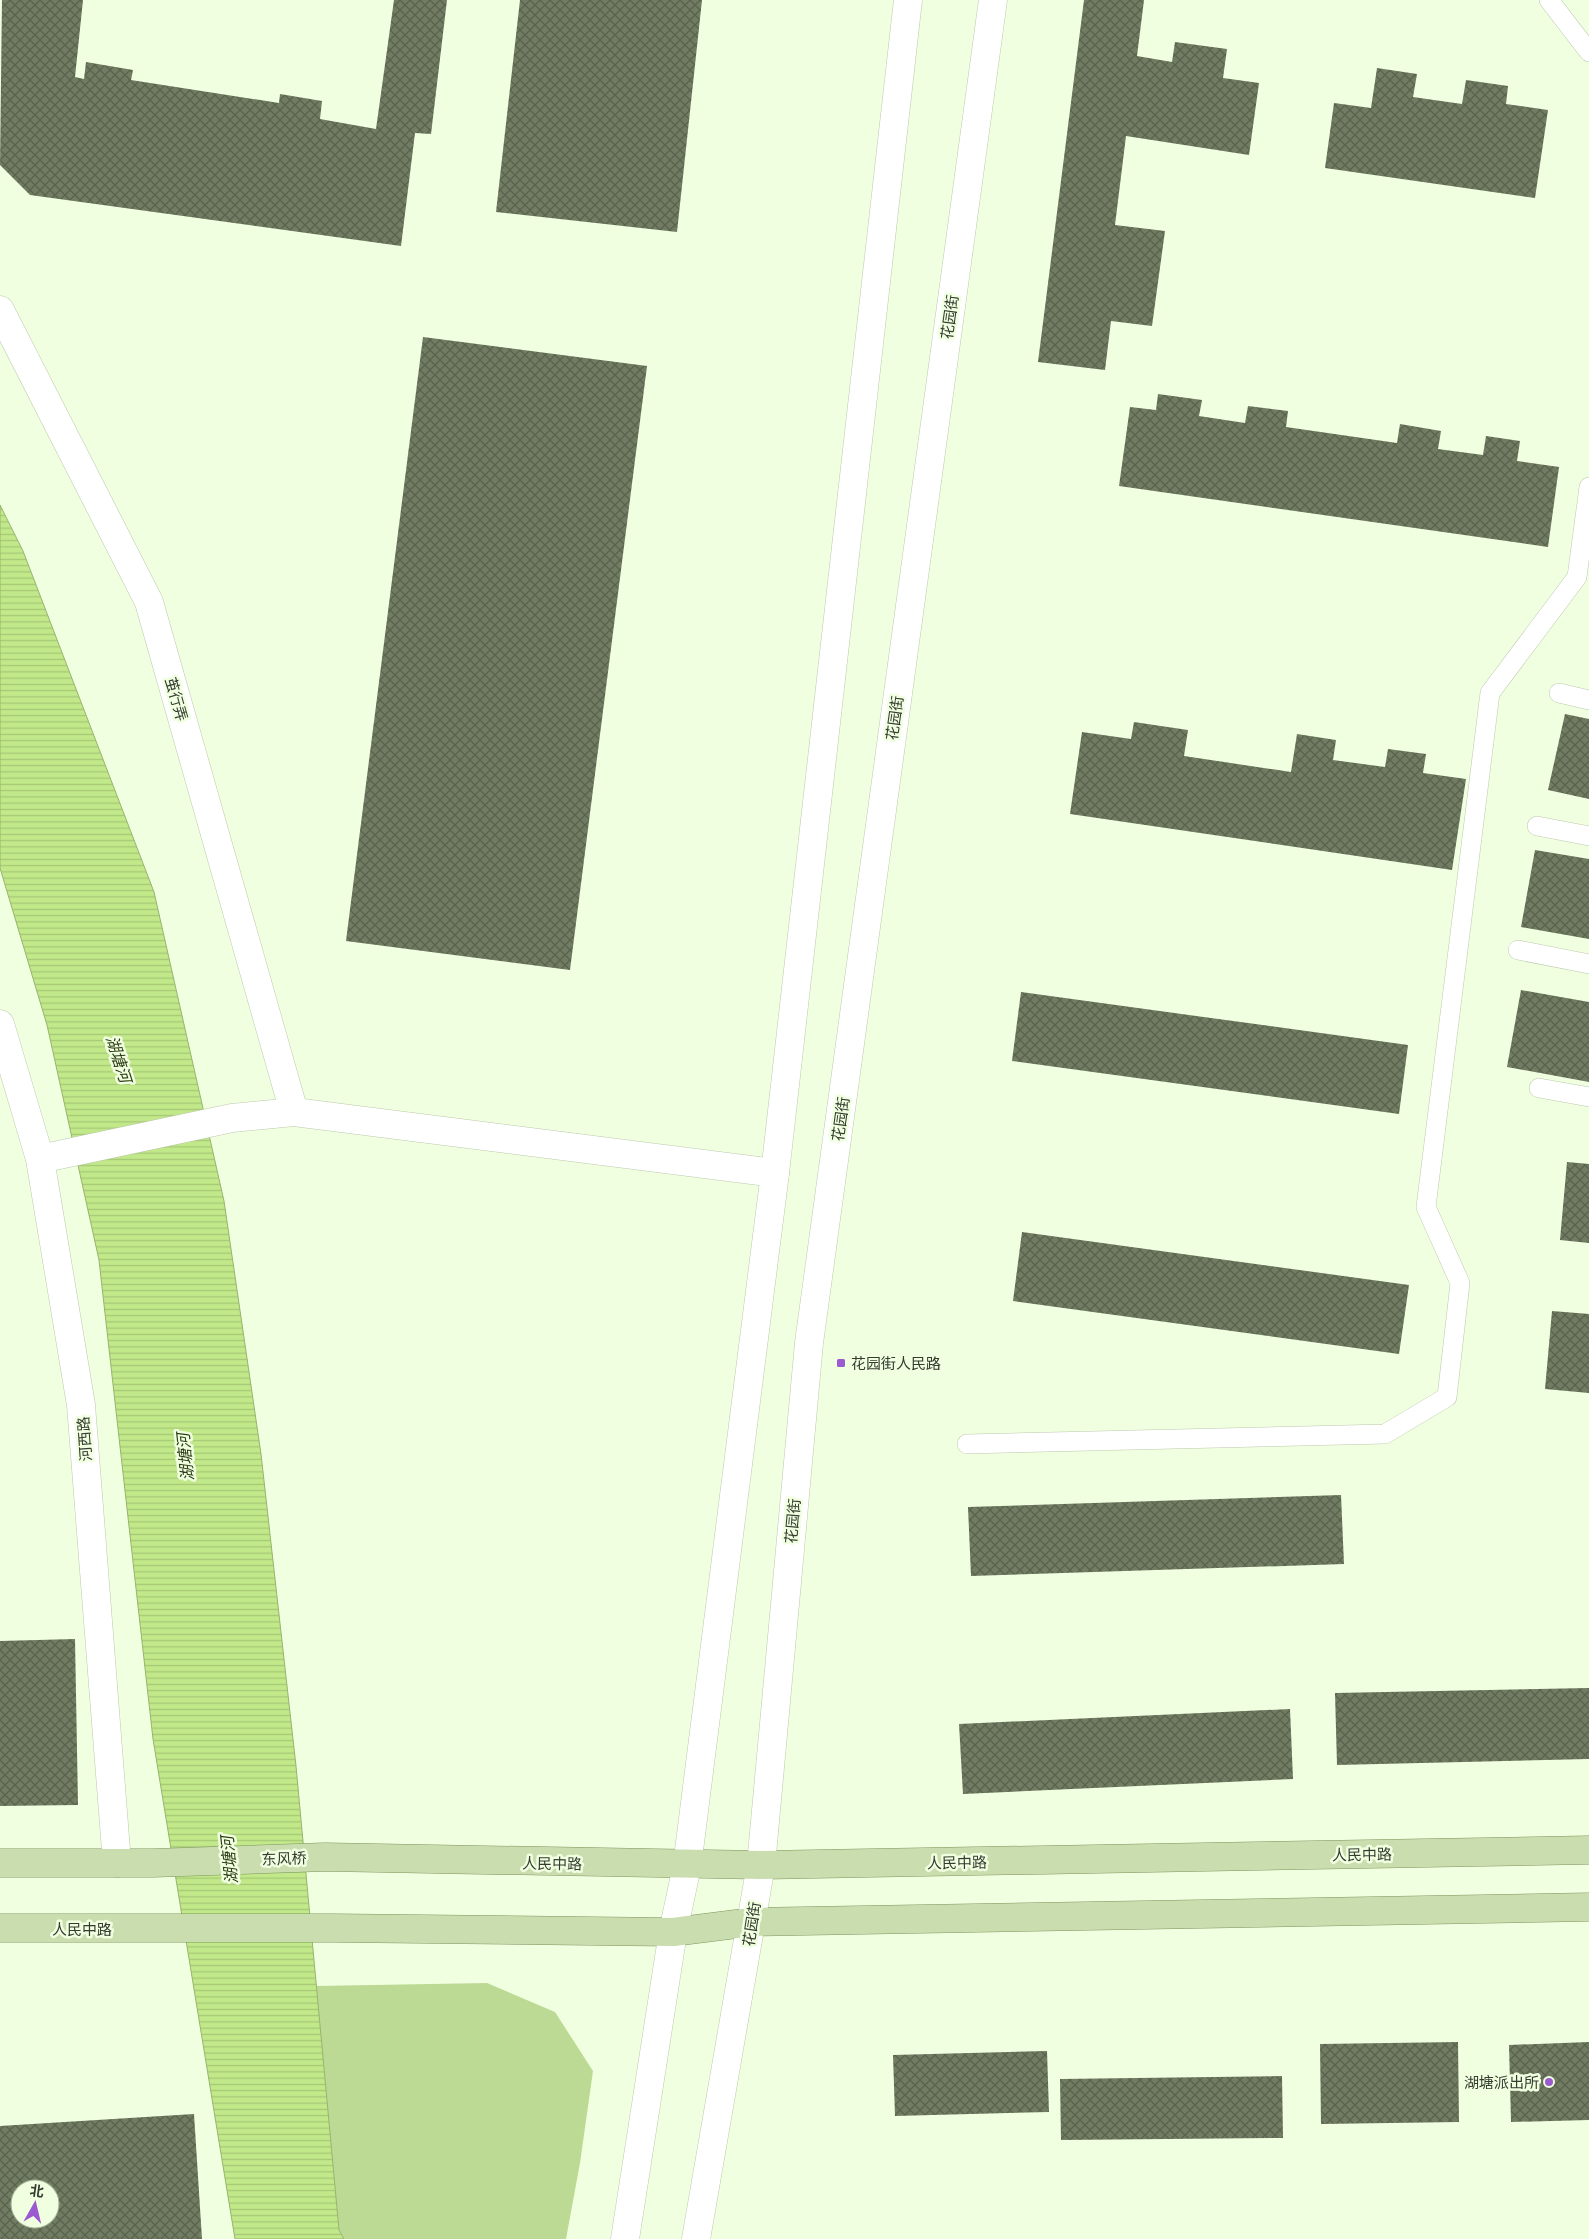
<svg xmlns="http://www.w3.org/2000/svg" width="1589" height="2239" viewBox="0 0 1589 2239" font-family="'Noto Sans','Noto Sans SC',sans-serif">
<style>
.park{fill:#bcda94}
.water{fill:url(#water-rules);stroke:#97b46e}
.building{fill:url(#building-cross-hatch);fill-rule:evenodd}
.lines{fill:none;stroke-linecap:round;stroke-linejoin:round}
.service-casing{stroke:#bcc9ad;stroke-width:20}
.minor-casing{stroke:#bcc9ad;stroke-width:29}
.secondary-casing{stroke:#bcc9ad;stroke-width:29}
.primary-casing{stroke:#7f965f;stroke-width:29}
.service{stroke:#fff;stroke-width:19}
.minor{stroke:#fff;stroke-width:28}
.secondary{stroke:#fff;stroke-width:28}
.primary{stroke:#caddae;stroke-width:28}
.poi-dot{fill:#9b5ad0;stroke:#f1ffe1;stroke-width:2}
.labels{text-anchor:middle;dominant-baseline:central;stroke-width:5;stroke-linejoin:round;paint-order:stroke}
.street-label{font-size:15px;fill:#363b30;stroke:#f1ffe1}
.poi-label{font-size:15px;fill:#363b30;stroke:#f1ffe1;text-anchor:start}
.water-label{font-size:16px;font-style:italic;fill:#2c3b14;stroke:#f1ffe1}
</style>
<defs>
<pattern id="water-rules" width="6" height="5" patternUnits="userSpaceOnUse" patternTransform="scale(1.25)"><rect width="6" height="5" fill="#c1e889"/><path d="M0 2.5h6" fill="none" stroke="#a6c877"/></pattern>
<pattern id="building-cross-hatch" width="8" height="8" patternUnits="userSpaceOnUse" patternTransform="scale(1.25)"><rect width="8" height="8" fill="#717c62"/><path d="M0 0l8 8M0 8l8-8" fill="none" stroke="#59624d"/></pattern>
</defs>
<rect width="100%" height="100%" fill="#f1ffe1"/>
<path class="park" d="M 487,1983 L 555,2012 L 593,2071 L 580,2163 L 566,2239 L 344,2239 L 339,2230 L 316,1986 Z"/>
<path class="water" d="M 0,505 L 23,551 L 154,892 L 224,1201 L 261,1454 L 296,1766 L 339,2230 L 344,2239 L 235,2239 L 153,1739 L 99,1260 L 47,1025 L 0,868 Z"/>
<g class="building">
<path d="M 2,0 L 83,0 L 75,77 L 84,79 L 86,62 L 133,70 L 131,80 L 279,103 L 280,94 L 322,101 L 320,119 L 376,129 L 394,0 L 447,0 L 431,134 L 415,133 L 401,246 L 30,195 L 0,165 Z"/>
<path d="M 520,0 L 702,0 L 677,232 L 496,212 Z"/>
<path d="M 1084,0 L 1144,0 L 1137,56 L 1172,62 L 1175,42 L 1227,49 L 1223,78 L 1259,83 L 1249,155 L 1126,136 L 1115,225 L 1165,231 L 1152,326 L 1111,321 L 1105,370 L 1038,362 Z"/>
<path d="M 1377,68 L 1417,74 L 1413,97 L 1462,104 L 1466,80 L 1508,86 L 1506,104 L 1548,110 L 1535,198 L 1325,168 L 1334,103 L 1371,108 Z"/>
<path d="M 423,337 L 647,366 L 570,970 L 346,941 Z"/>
<path d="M 1158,394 L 1202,400 L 1199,416 L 1245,423 L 1248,406 L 1288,411 L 1286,427 L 1397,443 L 1400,424 L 1441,431 L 1438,449 L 1483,455 L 1486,436 L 1520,441 L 1517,461 L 1559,467 L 1548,547 L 1119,486 L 1130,407 L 1156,410 Z"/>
<path d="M 1565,714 L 1589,719 L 1589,799 L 1548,790 Z"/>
<path d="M 1134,722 L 1188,730 L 1184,756 L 1291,772 L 1297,734 L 1336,740 L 1333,760 L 1385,767 L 1388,749 L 1426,754 L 1423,773 L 1466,779 L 1452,870 L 1070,814 L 1082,732 L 1131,739 Z"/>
<path d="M 1535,850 L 1589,859 L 1589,939 L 1521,927 Z"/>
<path d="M 1521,990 L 1589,1002 L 1589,1082 L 1507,1067 Z"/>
<path d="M 1021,992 L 1408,1045 L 1399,1114 L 1012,1061 Z"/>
<path d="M 1567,1162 L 1589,1164 L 1589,1243 L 1560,1240 Z"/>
<path d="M 1022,1232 L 1409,1285 L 1399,1354 L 1013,1301 Z"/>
<path d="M 1552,1311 L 1589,1314 L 1589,1393 L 1545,1389 Z"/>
<path d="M 1341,1495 L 1344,1564 L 971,1576 L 968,1507 Z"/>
<path d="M 75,1639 L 78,1805 L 0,1806 L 0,1641 Z"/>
<path d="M 1589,1688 L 1589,1759 L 1337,1765 L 1335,1693 Z"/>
<path d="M 1290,1709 L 1293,1779 L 963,1794 L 959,1724 Z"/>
<path d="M 1458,2042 L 1459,2122 L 1321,2124 L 1320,2044 Z"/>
<path d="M 1589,2042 L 1589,2120 L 1511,2122 L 1509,2045 Z"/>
<path d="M 1047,2051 L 1049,2112 L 895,2116 L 893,2055 Z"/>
<path d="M 1282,2076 L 1283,2138 L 1061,2140 L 1060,2079 Z"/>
<path d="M 194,2114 L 202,2239 L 0,2239 L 0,2126 ZM 20,2189 L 50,2189 L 50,2219 L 20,2219 Z"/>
</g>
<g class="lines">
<g class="service-casing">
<g id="service">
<path d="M 1549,0 L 1589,52"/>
<path d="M 1559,693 L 1589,700"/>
<path d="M 1537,826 L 1589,836"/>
<path d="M 1518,950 L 1589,964"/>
<path d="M 1539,1088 L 1589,1097"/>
<path d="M 967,1444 L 1385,1434 L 1447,1397 L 1460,1283 L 1426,1207 L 1490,693 L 1577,577 L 1589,487"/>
</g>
</g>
<g class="minor-casing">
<g id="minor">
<path d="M 0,310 L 149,602 L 294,1112"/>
<path d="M 0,1024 L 40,1159 L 81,1405 L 117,1863"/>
<path d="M 40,1159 L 232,1118 L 294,1112 L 775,1173"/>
</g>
</g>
<g class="secondary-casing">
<g id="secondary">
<path d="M 625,2239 L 673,1932 L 687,1866 L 775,1173 L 908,0"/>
<path d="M 696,2239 L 761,1865 L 809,1343 L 993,0"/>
</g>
</g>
<g class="primary-casing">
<g id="primary">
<path d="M 0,1863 L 153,1863 L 325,1857 L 761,1865 L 1589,1850"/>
<path d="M 0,1928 L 333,1928 L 673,1932 L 752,1922 L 1589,1907"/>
</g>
</g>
<use href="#service" class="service"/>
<use href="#minor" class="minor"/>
<use href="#secondary" class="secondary"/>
<use href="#primary" class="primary"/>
</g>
<g class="poi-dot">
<rect x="836" y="1358" width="10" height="10" rx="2.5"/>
<circle cx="1549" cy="2082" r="5"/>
</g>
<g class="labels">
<g class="street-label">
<text transform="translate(949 317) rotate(-82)">花园街</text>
<text transform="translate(177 699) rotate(74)">茧行弄</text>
<text transform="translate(894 718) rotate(-82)">花园街</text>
<text transform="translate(840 1119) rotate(-82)">花园街</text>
<text transform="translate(84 1439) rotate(-94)">河西路</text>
<text transform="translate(792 1521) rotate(-85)">花园街</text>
<text transform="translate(1362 1854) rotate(-1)">人民中路</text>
<text transform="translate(284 1858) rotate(-2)">东风桥</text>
<text transform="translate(957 1862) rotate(-1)">人民中路</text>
<text transform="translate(552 1863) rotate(1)">人民中路</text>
<text transform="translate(751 1924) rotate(-81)">花园街</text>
<text x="82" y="1929">人民中路</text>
</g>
<g class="poi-label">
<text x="851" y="1363">花园街人民路</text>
<text x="1539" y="2082" text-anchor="end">湖塘派出所</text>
</g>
<g class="water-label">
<text transform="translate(119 1059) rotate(72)">湖塘河</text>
<text transform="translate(185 1457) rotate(-96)">湖塘河</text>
<text transform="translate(229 1860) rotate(-96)">湖塘河</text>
</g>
</g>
<g transform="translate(35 2204) rotate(8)"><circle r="24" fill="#f1ffe1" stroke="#a6b19a"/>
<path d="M0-4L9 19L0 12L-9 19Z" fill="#9b5ad0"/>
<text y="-8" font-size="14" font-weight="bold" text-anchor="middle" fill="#363b30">北</text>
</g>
</svg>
